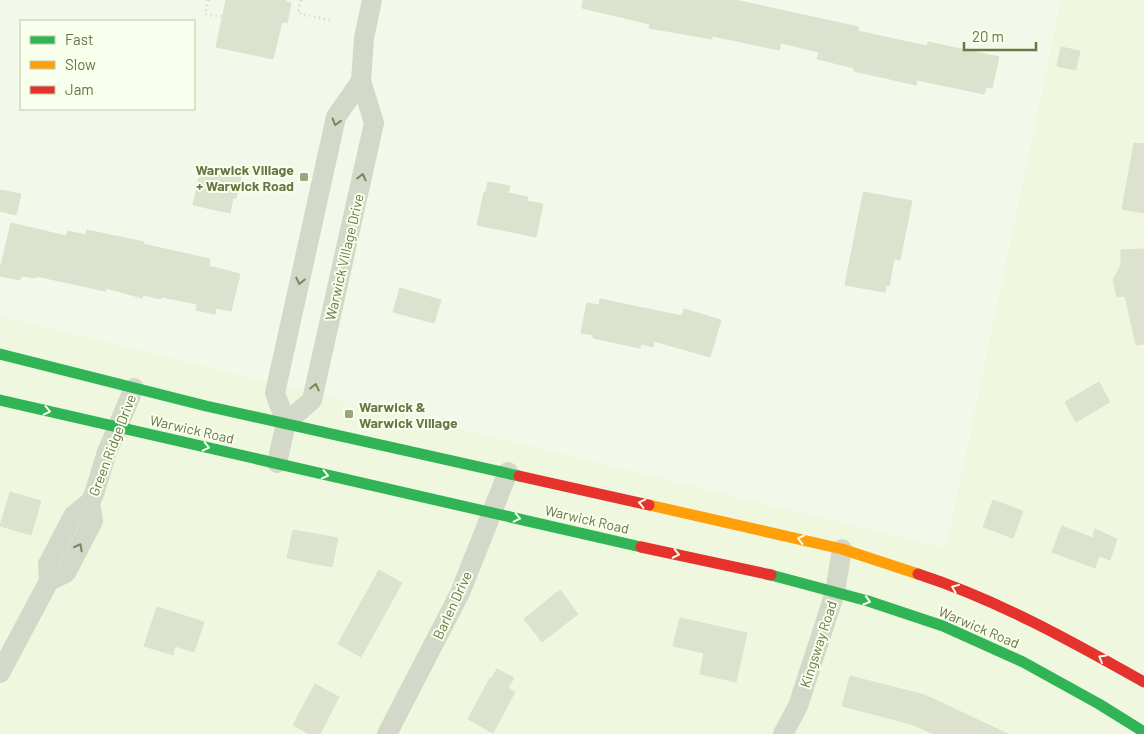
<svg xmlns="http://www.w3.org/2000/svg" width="1144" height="734" viewBox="0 0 1144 734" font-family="Barlow,sans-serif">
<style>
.residential{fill:#eff8df}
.building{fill:#dde2cf;stroke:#dce2cd}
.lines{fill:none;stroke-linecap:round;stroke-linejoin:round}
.path{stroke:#d4d7c7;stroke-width:3;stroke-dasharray:1 4;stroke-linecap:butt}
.street{stroke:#d4d8c8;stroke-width:20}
.fast{stroke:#30b455;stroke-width:11}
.slow{stroke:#ff9f0a;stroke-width:11}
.jam{stroke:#e5322d;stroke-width:11}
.oneway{stroke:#7c8459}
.oneway2{stroke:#f8ffed}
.poi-dot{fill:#9ba37f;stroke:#f8ffed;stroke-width:2}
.labels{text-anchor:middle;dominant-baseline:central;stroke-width:4;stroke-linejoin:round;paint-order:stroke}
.poi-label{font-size:14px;font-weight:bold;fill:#6c7545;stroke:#f8ffed;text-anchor:end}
.street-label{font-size:14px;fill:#6c7545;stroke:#f8ffed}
</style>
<rect width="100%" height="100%" fill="#f3f8eb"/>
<path class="residential" d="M 1061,0 L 1144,0 L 1144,734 L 0,734 L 0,316 L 946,548 Z"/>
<g class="building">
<path d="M 226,0 L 286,0 L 286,2 L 291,3 L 287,23 L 282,22 L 273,59 L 216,47 Z"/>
<path d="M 583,0 L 735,0 L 859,27 L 858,31 L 912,43 L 927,46 L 928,42 L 999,57 L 992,88 L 986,87 L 984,94 L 917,80 L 916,85 L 854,71 L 854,68 L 817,59 L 819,52 L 781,43 L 779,50 L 712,36 L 712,39 L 649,28 L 650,24 L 582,8 Z"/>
<path d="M 1061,47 L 1080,51 L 1076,70 L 1057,66 Z"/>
<path d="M 1134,143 L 1144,144 L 1144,213 L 1122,209 Z"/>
<path d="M 201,169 L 241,177 L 236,198 L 233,198 L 230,213 L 193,205 Z"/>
<path d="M 488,182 L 510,186 L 508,193 L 528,197 L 527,201 L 543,204 L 536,237 L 477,225 L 484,192 L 486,192 Z"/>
<path d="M 0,190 L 21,194 L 16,215 L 0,211 Z"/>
<path d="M 864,192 L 912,201 L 900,260 L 894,259 L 889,286 L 886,285 L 885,292 L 845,285 L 862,199 Z"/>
<path d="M 11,223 L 66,236 L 68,231 L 86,235 L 87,230 L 144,242 L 143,244 L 210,259 L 209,266 L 240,274 L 231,311 L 216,308 L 215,314 L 196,310 L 197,304 L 162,297 L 161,299 L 143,295 L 142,298 L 106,288 L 105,291 L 36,276 L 36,278 L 22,276 L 20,280 L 0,276 L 0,269 Z"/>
<path d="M 1144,249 L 1144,344 L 1136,345 L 1125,296 L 1117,297 L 1113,280 L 1121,265 L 1121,250 Z"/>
<path d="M 400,288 L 441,300 L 434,323 L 393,312 Z"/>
<path d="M 600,299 L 682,316 L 684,309 L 721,320 L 710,357 L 654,341 L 653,347 L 641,344 L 640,348 L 593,338 L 593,335 L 581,333 L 587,303 L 599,305 Z"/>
<path d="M 1099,382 L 1110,402 L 1076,422 L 1065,402 Z"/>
<path d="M 10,492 L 41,501 L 31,535 L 0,526 Z"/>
<path d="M 993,500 L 1023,511 L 1013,538 L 983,527 Z"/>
<path d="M 1062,526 L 1093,538 L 1095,529 L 1117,539 L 1110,560 L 1099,556 L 1095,568 L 1052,552 Z"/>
<path d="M 293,530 L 338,538 L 332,567 L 287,558 Z"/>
<path d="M 379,570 L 402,583 L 361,657 L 338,644 Z"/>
<path d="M 560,590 L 578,614 L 542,642 L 524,619 Z"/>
<path d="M 157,607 L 204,622 L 194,652 L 175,646 L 173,655 L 144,646 Z"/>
<path d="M 680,618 L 747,633 L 736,682 L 700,674 L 704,653 L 673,646 Z"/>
<path d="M 497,669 L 514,678 L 508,688 L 515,692 L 493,733 L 468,719 L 490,678 L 491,679 Z"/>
<path d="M 850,676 L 925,695 L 1008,734 L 934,734 L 911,724 L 842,706 Z"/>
<path d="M 315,684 L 339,697 L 320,734 L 309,734 L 293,725 Z"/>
</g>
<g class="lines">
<g class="path">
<path d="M 208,0 L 205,14 L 223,17"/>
<path d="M 301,0 L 298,13 L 333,21"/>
</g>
<g class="street">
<path d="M 286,423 L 312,400 L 374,123 L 361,81 L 364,38 L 372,0"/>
<path d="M 277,463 L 286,423 L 275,393 L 336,117 L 361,81"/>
<path d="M 49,581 L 66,573 L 93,521 L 90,502"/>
<path d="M 0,673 L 49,581 L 48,564 L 73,516 L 90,502 L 94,494 L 107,452 L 134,388"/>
<path d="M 387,734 L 460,593 L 508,472"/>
<path d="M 783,734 L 798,706 L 828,614 L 835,592 L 842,549"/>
</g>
<g class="fast">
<path d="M 0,354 L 206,406 L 519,476"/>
<path d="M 0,400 L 641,547"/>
<path d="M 771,575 L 868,601 L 943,626 L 1023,662 L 1099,704 L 1144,732"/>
</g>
<path class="slow" d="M 649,505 L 842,549 L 918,574"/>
<g class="jam">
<path d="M 519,476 L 649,505"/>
<path d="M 641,547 L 771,575"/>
<path d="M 918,574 C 998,600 1071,641 1144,682"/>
</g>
</g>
<defs><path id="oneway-chevron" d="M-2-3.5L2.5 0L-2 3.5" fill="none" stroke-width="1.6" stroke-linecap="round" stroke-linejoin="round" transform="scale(1.25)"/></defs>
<g class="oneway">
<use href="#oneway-chevron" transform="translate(336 122) rotate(107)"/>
<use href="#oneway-chevron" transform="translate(362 177) rotate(-77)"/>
<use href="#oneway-chevron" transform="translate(300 281) rotate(102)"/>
<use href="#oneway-chevron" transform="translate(315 387) rotate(-77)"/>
<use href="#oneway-chevron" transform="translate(79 547) rotate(-62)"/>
</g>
<g class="oneway2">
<use href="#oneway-chevron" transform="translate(47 411) rotate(13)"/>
<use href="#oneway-chevron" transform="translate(206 447) rotate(13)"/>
<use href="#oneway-chevron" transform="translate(325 475) rotate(13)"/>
<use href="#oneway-chevron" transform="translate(642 503) rotate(-167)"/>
<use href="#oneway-chevron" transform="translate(517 518) rotate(13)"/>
<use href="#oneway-chevron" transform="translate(801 539) rotate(-166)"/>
<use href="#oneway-chevron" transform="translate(676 554) rotate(12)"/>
<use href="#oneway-chevron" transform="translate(955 588) rotate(-158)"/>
<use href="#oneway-chevron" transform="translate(867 601) rotate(17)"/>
<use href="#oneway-chevron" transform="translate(1102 658) rotate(-150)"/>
</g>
<g class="poi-dot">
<rect x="299" y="172" width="10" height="10" rx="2.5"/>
<rect x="344" y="409" width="10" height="10" rx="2.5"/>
</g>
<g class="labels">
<g class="poi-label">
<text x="294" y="169">Warwick Village<tspan x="294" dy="16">+ Warwick Road</tspan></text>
<text x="359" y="406" text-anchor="start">Warwick &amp;<tspan x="359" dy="16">Warwick Village</tspan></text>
</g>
<g class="street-label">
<text transform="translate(344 257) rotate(-77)">Warwick Village Drive</text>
<text transform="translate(192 429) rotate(13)">Warwick Road</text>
<text transform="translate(112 445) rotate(-69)">Green Ridge Drive</text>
<text transform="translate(587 519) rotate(13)">Warwick Road</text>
<text transform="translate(452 605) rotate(-65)">Barlen Drive</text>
<text transform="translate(979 627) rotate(23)">Warwick Road</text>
<text transform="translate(818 644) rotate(-72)">Kingsway Road</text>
</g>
</g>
<rect x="20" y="20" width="175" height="90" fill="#f8ffed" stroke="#c0c8aa"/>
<rect x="30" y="36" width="25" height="8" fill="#30b455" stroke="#c0c8aa"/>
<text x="65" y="45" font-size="15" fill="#6c7545">Fast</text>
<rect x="30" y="61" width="25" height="8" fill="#ff9f0a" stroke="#c0c8aa"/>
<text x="65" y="70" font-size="15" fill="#6c7545">Slow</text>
<rect x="30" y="86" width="25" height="8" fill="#e5322d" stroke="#c0c8aa"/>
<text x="65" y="95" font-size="15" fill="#6c7545">Jam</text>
<path d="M964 42v8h72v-8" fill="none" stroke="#6c7545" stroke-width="2.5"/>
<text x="972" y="42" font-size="15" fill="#6c7545" stroke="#f8ffed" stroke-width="4" paint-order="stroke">20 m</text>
</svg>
